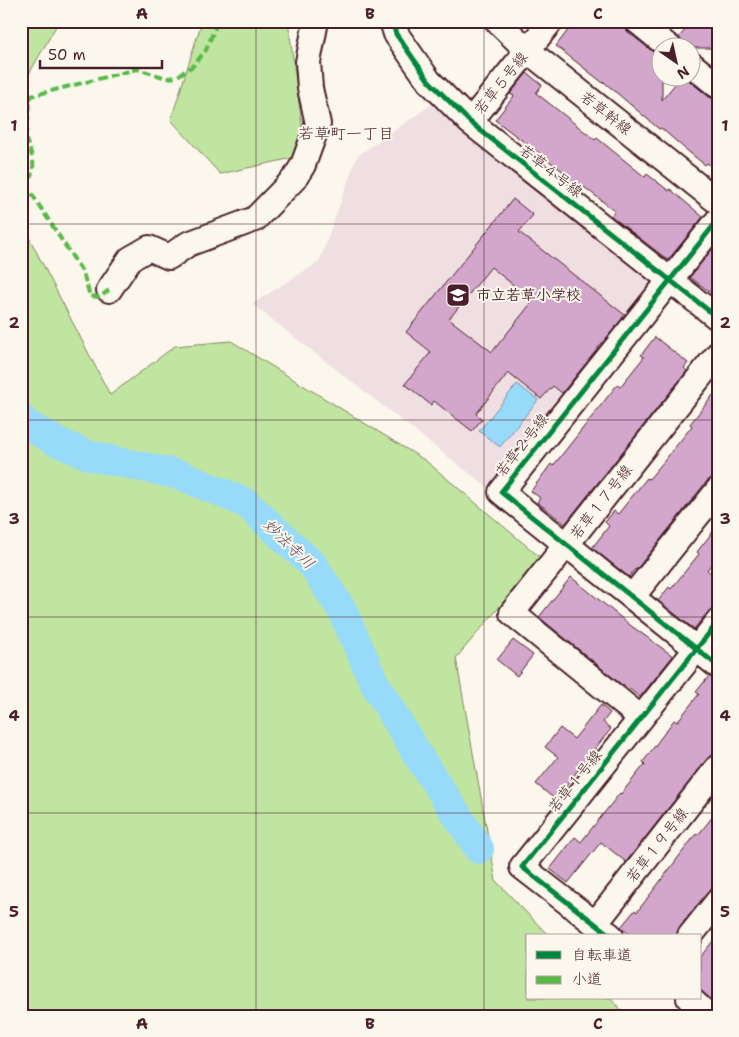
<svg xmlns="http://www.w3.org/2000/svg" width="739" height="1037" viewBox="0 0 739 1037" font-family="'Shantell Sans','Klee One',sans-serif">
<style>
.built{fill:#efdfe2}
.green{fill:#c0e5a0;stroke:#858266}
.water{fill:#98dafa;stroke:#798fa7}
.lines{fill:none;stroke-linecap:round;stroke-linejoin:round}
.river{stroke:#98dafa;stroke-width:30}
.building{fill:#d2a7cb;stroke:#4a1f2b;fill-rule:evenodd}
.minor-casing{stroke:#4a1f2b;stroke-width:28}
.minor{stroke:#fbf7ec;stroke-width:24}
.quiet{stroke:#58b947;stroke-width:4;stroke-dasharray:8 4;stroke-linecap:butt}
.cycleway-casing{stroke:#fbf7ec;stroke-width:8}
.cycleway{stroke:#00873e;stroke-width:5}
.grid{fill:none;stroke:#4a1f2b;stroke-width:1;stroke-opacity:0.55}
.labels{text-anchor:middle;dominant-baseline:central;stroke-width:4;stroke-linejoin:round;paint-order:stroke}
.street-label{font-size:15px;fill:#4a1f2b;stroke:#fbf7ec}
.poi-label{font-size:15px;font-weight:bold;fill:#4a1f2b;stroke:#fbf7ec;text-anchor:start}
.neighbourhood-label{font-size:16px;fill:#4a1f2b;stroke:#fbf7ec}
.water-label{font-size:16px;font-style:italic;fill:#5e4e5f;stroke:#fbf7ec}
.neatline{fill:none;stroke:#4a1f2b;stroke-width:2}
.grid-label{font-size:16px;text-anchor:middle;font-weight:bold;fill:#4a1f2b}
</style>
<rect width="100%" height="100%" fill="#fbf7ec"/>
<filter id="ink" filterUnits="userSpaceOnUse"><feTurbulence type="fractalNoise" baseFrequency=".02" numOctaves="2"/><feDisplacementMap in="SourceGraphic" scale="10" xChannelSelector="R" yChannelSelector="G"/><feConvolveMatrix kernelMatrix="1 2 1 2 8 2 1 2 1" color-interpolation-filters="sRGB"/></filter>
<g filter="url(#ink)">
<path class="built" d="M 431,105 L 656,286 L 492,491 L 252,304 L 319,262 L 357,156 Z"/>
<g class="green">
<path d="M 21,21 L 59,21 L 21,88 Z"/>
<path d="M 202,21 L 288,21 L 306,155 L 220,174 L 171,120 Z"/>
<path d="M 21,222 L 110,395 L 175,346 L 231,341 L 426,461 L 541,558 L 456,658 L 496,881 L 549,936 L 528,936 L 528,998 L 610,998 L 627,1016 L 21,1016 Z"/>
</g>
<path class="water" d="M 517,384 L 538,400 L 500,447 L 479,431 Z"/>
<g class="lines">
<path class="river" d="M 21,419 L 29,426 L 55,441 L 91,456 L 180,475 L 246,503 L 312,564 L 342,610 L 375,684 L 417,754 L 479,849"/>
</g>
<g class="building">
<path d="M 575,21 L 624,21 L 624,27 L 628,32 L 662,59 L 662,100 L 680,78 L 686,78 L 709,97 L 718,100 L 718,172 L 707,163 L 705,165 L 684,148 L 661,128 L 659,129 L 604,82 L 603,83 L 556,46 Z"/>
<path d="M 693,21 L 716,21 L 710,29 L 718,35 L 718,48 L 689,48 L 683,43 L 679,37 Z"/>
<path d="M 527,73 L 542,85 L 536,93 L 564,115 L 595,140 L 597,138 L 645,177 L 647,174 L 669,191 L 670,189 L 703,217 L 668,260 L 611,216 L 615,211 L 584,187 L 580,191 L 566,180 L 569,176 L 495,120 L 514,96 L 510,94 Z"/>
<path d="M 513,199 L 533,215 L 519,232 L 625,315 L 562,393 L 553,386 L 541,399 L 508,373 L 476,414 L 482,419 L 472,431 L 434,401 L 431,405 L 405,384 L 431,352 L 406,332 ZM 491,267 L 533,301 L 492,352 L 449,319 Z"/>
<path d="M 718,242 L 718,298 L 690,277 Z"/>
<path d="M 655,337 L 688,363 L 684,368 L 687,371 L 565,524 L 537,502 L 540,498 L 531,491 L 551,464 L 553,466 L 617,385 L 620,387 L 644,357 L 641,355 Z"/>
<path d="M 718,389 L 718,476 L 707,481 L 636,570 L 635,569 L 629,577 L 592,548 L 609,526 L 605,522 L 614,511 L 618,514 L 647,478 L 649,479 L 665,460 L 692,426 L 690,424 Z"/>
<path d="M 718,525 L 718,556 L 707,570 L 718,579 L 718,606 L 707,613 L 694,629 L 658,601 L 669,587 L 671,589 L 699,554 L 697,552 Z"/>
<path d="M 571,577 L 630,625 L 673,656 L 640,697 L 623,684 L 622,685 L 539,617 Z"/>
<path d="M 513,640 L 533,655 L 517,676 L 497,660 Z"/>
<path d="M 709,676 L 718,681 L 718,754 L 712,754 L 707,759 L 626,862 L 601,842 L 568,883 L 550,869 L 575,837 L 581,842 L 620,793 L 621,794 L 645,764 L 643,762 L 674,720 L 677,722 L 699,694 L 696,692 Z"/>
<path d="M 601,705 L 610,713 L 603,722 L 611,729 L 593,751 L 596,753 L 581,772 L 578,770 L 556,800 L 536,784 L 558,757 L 545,747 L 560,728 L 574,739 Z"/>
<path d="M 718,810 L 718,882 L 679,927 L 677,936 L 631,936 L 621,927 L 635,910 L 637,912 L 696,834 L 698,835 Z"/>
<path d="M 718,935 L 718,1005 L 700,990 L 700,957 Z"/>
</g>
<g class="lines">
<g class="minor-casing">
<g id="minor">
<path d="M 392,21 L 396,34 L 429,81 L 470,122 L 718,318"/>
<path d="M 497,21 L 527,50 L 718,202"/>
<path d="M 637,21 L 670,48"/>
<path d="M 692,65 L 718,86"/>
<path d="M 470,122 L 551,21"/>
<path d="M 718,220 L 501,492 L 718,666"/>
<path d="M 109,290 L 130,259 L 149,248 L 169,257 L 188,244 L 255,219 L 295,178 L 303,165 L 318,124 L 310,88 L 308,62 L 316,21"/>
<path d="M 632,597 L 718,490"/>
<path d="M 641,718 L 512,613 L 718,354"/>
<path d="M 595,924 L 718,767"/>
<path d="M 611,936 L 522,867 L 718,622"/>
<path d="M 690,936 L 718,901"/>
<path d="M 689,998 L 709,1016"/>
</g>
</g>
<use href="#minor" class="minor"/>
<path class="quiet" d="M 109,290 L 100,297 L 90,296 L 83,273 L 26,185 C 39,165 32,156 24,135 L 26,133 L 31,96 L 137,69 L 167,78 L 176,77 L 193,66 L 206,50 L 215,28 L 215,21"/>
<g class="cycleway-casing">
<g id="cycleway">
<path d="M 392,21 L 396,34 L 429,81 L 470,122 L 718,318"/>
<path d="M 718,220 L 501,492 L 718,666"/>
<path d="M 611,936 L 522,867 L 718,622"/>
</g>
</g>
<use href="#cycleway" class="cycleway"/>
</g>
</g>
<path class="grid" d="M 256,21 L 256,1016M 484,21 L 484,1016M 21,224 L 718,224M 21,420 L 718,420M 21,617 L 718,617M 21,813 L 718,813"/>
<defs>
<g id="school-square" transform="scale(1.25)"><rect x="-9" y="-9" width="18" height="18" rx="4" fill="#4a1f2b" stroke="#fbf7ec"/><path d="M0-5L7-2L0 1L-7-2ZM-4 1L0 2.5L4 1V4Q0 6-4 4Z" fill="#fff"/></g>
</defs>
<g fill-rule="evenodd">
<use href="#school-square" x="458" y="295"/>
</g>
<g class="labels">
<g class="street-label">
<text transform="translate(501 83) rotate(-51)">若草５号線</text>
<text transform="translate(606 113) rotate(38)">若草幹線</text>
<text transform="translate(551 171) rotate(38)">若草４号線</text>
<text transform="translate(522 445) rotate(-52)">若草２号線</text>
<text transform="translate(601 502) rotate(-52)">若草１７号線</text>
<text transform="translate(575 781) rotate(-51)">若草１号線</text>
<text transform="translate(657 845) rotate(-52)">若草１９号線</text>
</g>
<g class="poi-label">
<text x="476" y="295">市立若草小学校</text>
</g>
<g class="neighbourhood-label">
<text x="346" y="133">若草町一丁目</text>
</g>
<g class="water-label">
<text transform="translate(289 544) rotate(44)">妙法寺川</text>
</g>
</g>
<rect width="739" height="1037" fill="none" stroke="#fbf7ec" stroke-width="55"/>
<rect x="526" y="934" width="175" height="65" fill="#fbf7ec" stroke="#b4a19f"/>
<rect x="536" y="951" width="25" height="8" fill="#00873e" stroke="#b4a19f"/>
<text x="572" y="960" font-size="15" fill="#4a1f2b">自転車道</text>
<rect x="536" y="976" width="25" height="8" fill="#58b947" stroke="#b4a19f"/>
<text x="572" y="984" font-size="15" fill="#4a1f2b">小道</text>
<g transform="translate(676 62) rotate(146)"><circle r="24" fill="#fbf7ec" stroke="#b4a19f"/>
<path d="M0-4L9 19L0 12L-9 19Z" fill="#4a1f2b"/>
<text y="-8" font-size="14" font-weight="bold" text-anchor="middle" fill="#4a1f2b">N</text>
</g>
<path d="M40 60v8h122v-8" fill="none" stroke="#4a1f2b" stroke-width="2.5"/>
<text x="48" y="60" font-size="15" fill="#4a1f2b" stroke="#fbf7ec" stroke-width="4" paint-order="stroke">50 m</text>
<rect x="28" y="28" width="684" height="982" class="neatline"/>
<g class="grid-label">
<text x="142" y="19">A</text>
<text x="370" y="19">B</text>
<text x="598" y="19">C</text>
<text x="14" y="131">1</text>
<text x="725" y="131">1</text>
<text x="14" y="328">2</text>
<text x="725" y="328">2</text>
<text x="14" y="524">3</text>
<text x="725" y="524">3</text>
<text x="14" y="721">4</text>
<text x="725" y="721">4</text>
<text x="14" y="917">5</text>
<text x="725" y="917">5</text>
<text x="142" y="1029">A</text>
<text x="370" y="1029">B</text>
<text x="598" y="1029">C</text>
</g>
</svg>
